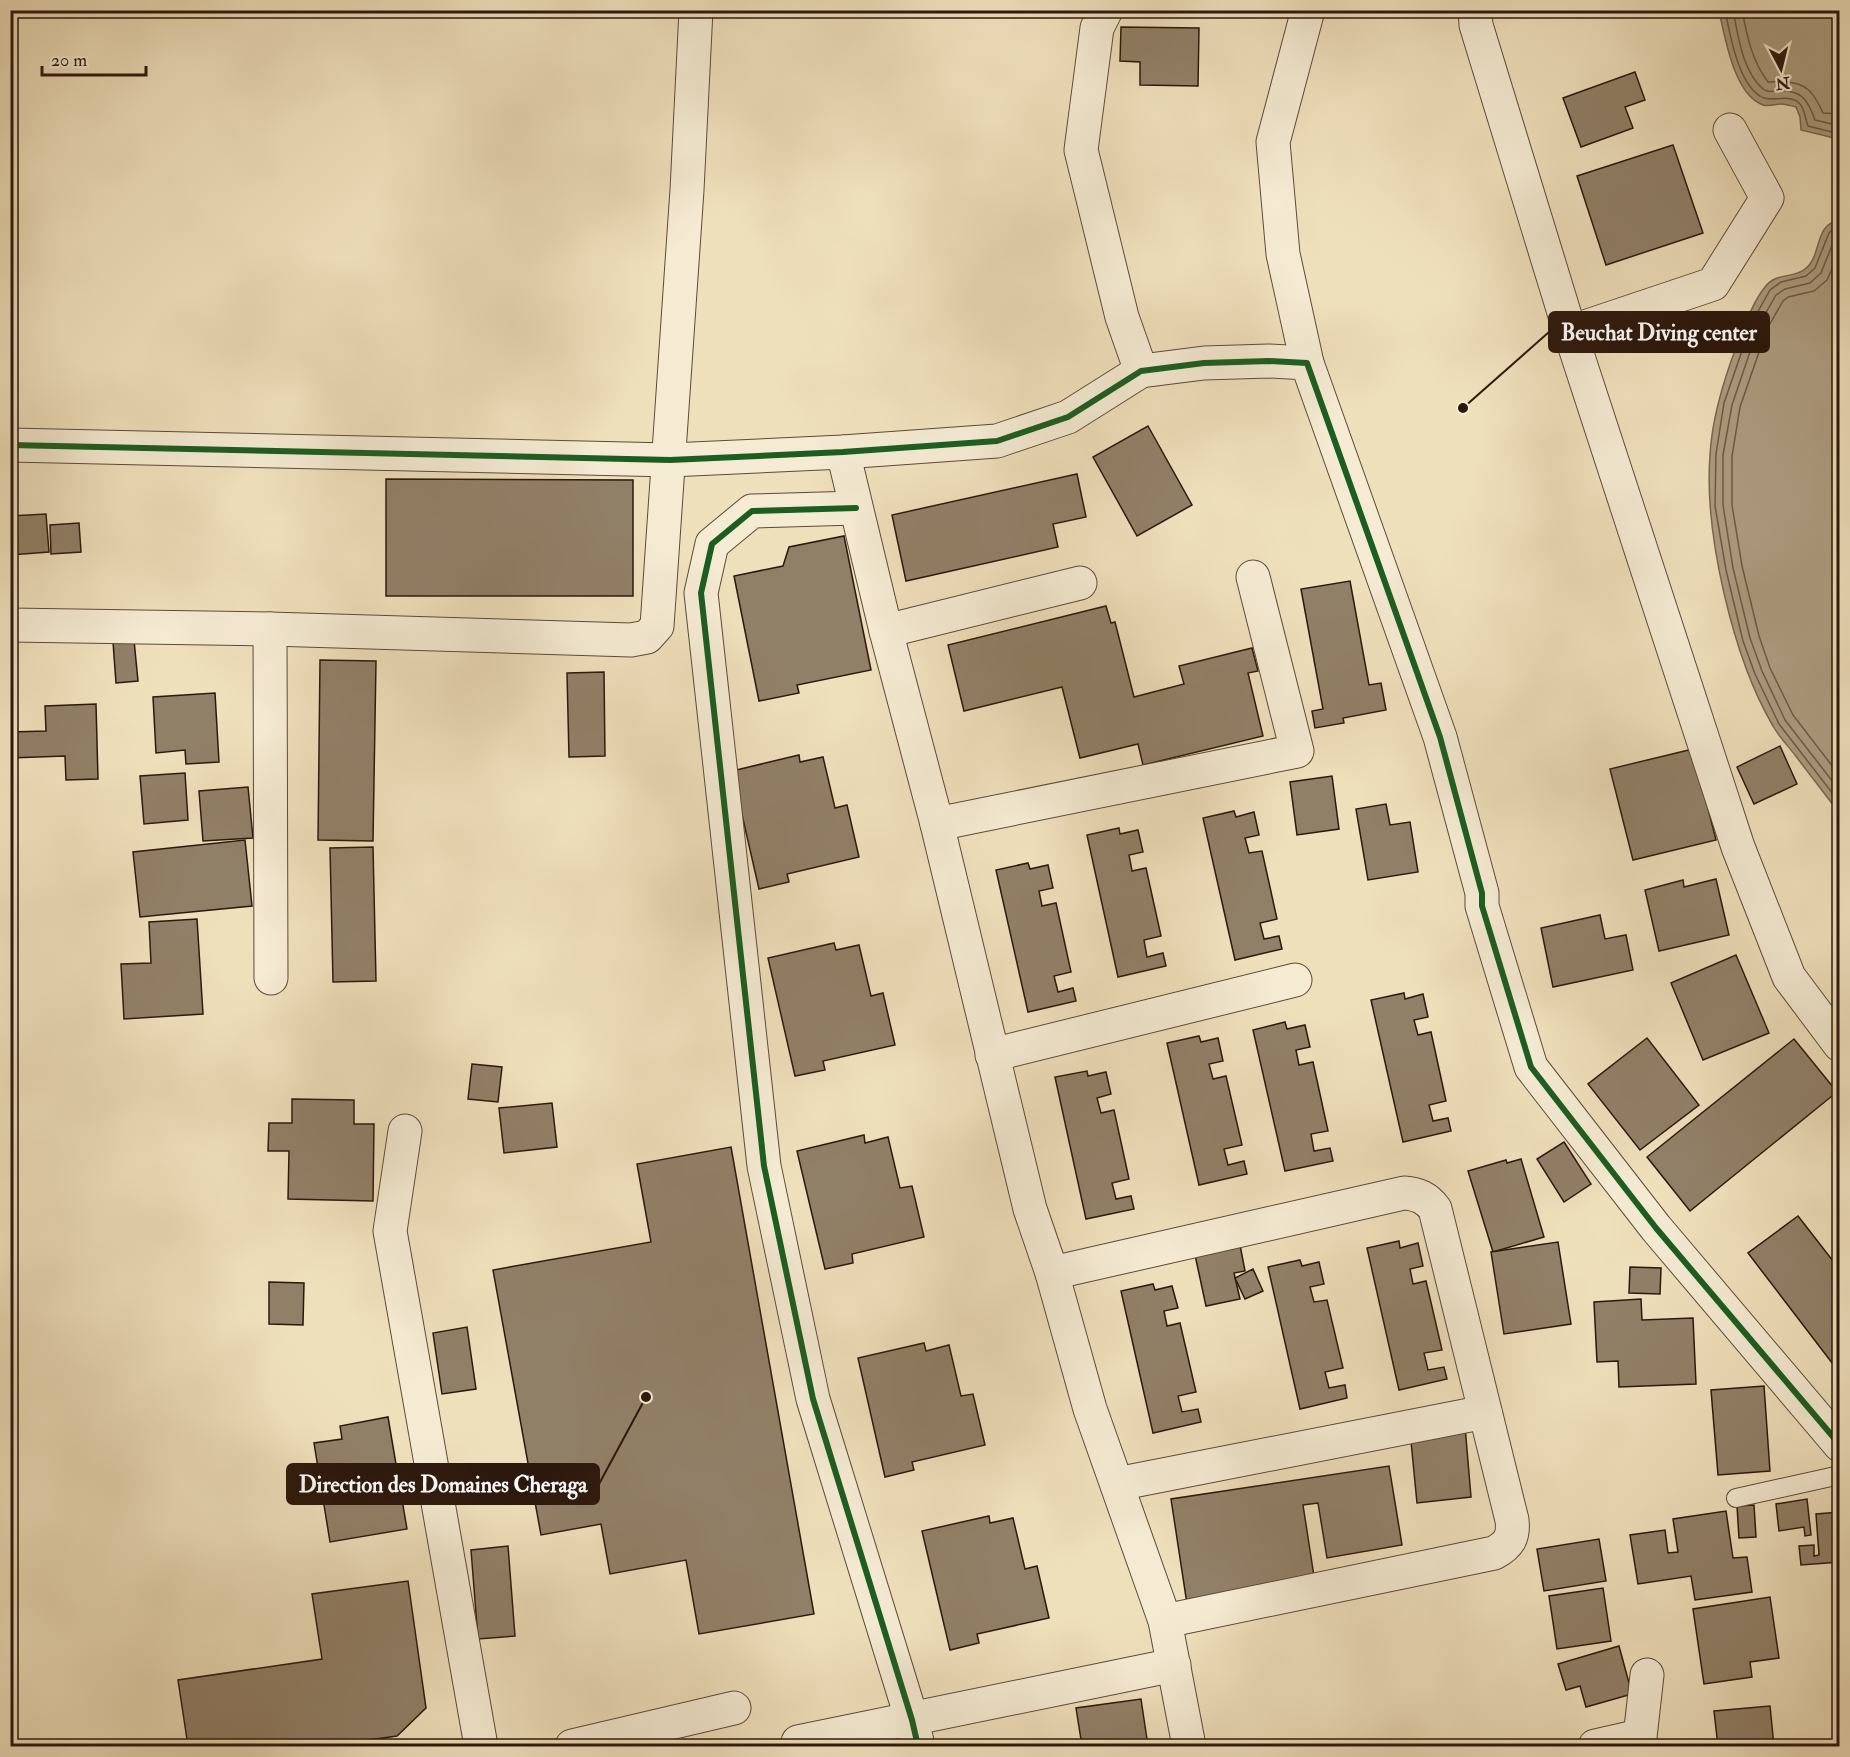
<svg xmlns="http://www.w3.org/2000/svg" width="1850" height="1757" viewBox="0 0 1850 1757" font-family="'IM FELL Double Pica',serif">
<style>
.water{fill:#ad9c80;stroke:#796752;stroke-width:1.5}
.lines{fill:none;stroke-linecap:round;stroke-linejoin:round}
.shore{stroke:#6c5a46;stroke-width:1.5}
.building{fill:#918068;stroke:#2c180d;stroke-width:1.5}
.service-casing{stroke:#5d4a39;stroke-width:20}
.minor-casing{stroke:#5d4a39;stroke-width:35}
.service{stroke:#f5ebd3;stroke-width:18}
.minor{stroke:#f5ebd3;stroke-width:33}
.cycleway-casing{stroke:#f5ebd3;stroke-width:10}
.cycleway{stroke:#1b5e20;stroke-width:6}
.leader{fill:none;stroke:#2c180d;stroke-width:2}
.callout-dot{fill:#2c180d;stroke:#f5ebd3;stroke-width:2}
.callout{fill:#2c180d;stroke:#2c180d;stroke-width:2}
.callout-label{font-size:22px;text-anchor:middle;font-weight:bold;fill:#fff}
</style>
<rect width="100%" height="100%" fill="#efe0bc"/>
<filter id="stains"><feTurbulence type="fractalNoise" baseFrequency=".00333" numOctaves="4"/><feColorMatrix values="0 0 0 0 .2 0 0 0 0 .09 0 0 0 0 .02 0 0 0 .5 -.17"/></filter>
<radialGradient id="worn" r=".72"><stop offset=".6" stop-color="#630" stop-opacity="0"/><stop offset="1" stop-color="#630" stop-opacity=".3"/></radialGradient>
<g class="water">
<path d="M 1719,11 L 1839,11 L 1839,136 L 1834,138 L 1801,130 L 1800,117 L 1796,107 C 1791,106 1786,104 1782,104 C 1776,104 1769,107 1763,105 C 1734,95 1725,37 1719,11 Z"/>
<path d="M 1839,221 L 1840,221 L 1839,813 C 1825,794 1810,775 1795,755 C 1788,746 1779,737 1773,726 C 1733,658 1704,533 1710,455 C 1712,417 1724,379 1737,345 C 1745,326 1752,303 1765,287 C 1776,272 1793,279 1805,269 C 1822,257 1814,223 1839,221 Z"/>
</g>
<g class="lines">
<g class="shore">
<path d="M 1725,10 C 1730,35 1738,82 1760,96 C 1771,104 1790,92 1800,104 C 1805,109 1805,119 1808,126 L 1832,132 L 1840,131"/>
<path d="M 1733,10 C 1738,35 1742,70 1762,88 C 1766,92 1770,92 1775,91 C 1801,89 1807,98 1815,120 L 1832,124 L 1840,123"/>
<path d="M 1742,10 C 1747,36 1752,61 1768,82 C 1773,82 1778,81 1783,82 C 1807,82 1814,93 1823,113 L 1840,114"/>
<path d="M 1840,227 L 1834,228 L 1829,233 L 1815,268 L 1806,276 L 1781,282 L 1770,290 L 1752,322 L 1724,403 L 1716,454 L 1715,506 L 1726,570 L 1743,641 L 1755,674 L 1779,724 L 1840,803"/>
<path d="M 1840,234 L 1835,238 L 1821,273 L 1810,283 L 1785,289 L 1776,295 L 1759,325 L 1732,405 L 1723,455 L 1723,505 L 1733,568 L 1750,638 L 1762,671 L 1785,720 L 1840,791"/>
<path d="M 1840,251 L 1827,280 L 1814,291 L 1788,297 L 1783,301 L 1767,329 L 1740,407 L 1732,456 L 1732,505 L 1742,566 L 1759,636 L 1770,668 L 1793,715 L 1840,776"/>
</g>
</g>
<g class="building">
<path d="M 1121,27 L 1199,28 L 1198,86 L 1140,85 L 1140,62 L 1120,61 Z"/>
<path d="M 1635,72 L 1645,100 L 1625,107 L 1633,128 L 1581,147 L 1563,98 Z"/>
<path d="M 1673,145 L 1703,233 L 1606,265 L 1577,176 Z"/>
<path d="M 1148,426 L 1192,505 L 1137,536 L 1093,457 Z"/>
<path d="M 1077,474 L 1086,517 L 1053,524 L 1058,547 L 906,581 L 892,515 Z"/>
<path d="M 386,479 L 633,480 L 633,596 L 386,596 Z"/>
<path d="M 46,514 L 49,552 L 10,555 L 10,516 Z"/>
<path d="M 79,523 L 81,552 L 51,554 L 50,525 Z"/>
<path d="M 844,536 L 871,670 L 797,685 L 799,693 L 759,701 L 734,576 L 783,566 L 789,547 Z"/>
<path d="M 1350,581 L 1369,685 L 1381,683 L 1386,710 L 1343,718 L 1344,723 L 1315,728 L 1312,711 L 1323,709 L 1301,589 Z"/>
<path d="M 1106,606 L 1111,623 L 1115,622 L 1134,697 L 1184,684 L 1179,666 L 1252,648 L 1258,671 L 1248,673 L 1263,736 L 1143,765 L 1138,744 L 1080,758 L 1062,687 L 964,711 L 948,645 Z"/>
<path d="M 134,640 L 138,681 L 116,683 L 113,642 Z"/>
<path d="M 320,660 L 376,661 L 373,841 L 318,840 Z"/>
<path d="M 604,672 L 605,756 L 569,757 L 567,673 Z"/>
<path d="M 215,693 L 219,762 L 186,764 L 185,750 L 156,753 L 153,697 Z"/>
<path d="M 96,704 L 98,779 L 66,780 L 65,756 L 10,758 L 10,732 L 46,731 L 45,706 Z"/>
<path d="M 1780,746 L 1797,784 L 1754,804 L 1737,767 Z"/>
<path d="M 1693,749 L 1716,840 L 1633,860 L 1610,769 Z"/>
<path d="M 799,755 L 800,762 L 823,757 L 835,808 L 847,805 L 859,857 L 787,874 L 789,882 L 759,889 L 732,771 Z"/>
<path d="M 185,773 L 188,820 L 144,824 L 140,776 Z"/>
<path d="M 1332,776 L 1339,829 L 1297,835 L 1290,782 Z"/>
<path d="M 248,787 L 253,838 L 203,841 L 199,791 Z"/>
<path d="M 1386,804 L 1390,825 L 1410,822 L 1418,872 L 1368,880 L 1356,809 Z"/>
<path d="M 1234,811 L 1236,817 L 1254,812 L 1259,835 L 1245,838 L 1249,853 L 1262,851 L 1277,919 L 1260,923 L 1264,939 L 1279,936 L 1282,949 L 1235,960 L 1203,818 Z"/>
<path d="M 1119,828 L 1120,834 L 1138,830 L 1143,852 L 1129,855 L 1132,871 L 1146,868 L 1161,936 L 1144,940 L 1147,957 L 1163,953 L 1166,966 L 1118,977 L 1087,835 Z"/>
<path d="M 245,840 L 252,906 L 140,917 L 133,852 Z"/>
<path d="M 373,847 L 376,981 L 333,982 L 330,848 Z"/>
<path d="M 1028,863 L 1030,869 L 1048,865 L 1053,888 L 1039,891 L 1042,906 L 1056,903 L 1071,972 L 1054,976 L 1058,992 L 1073,988 L 1076,1001 L 1028,1012 L 996,870 Z"/>
<path d="M 1716,879 L 1729,935 L 1659,951 L 1645,890 L 1683,880 L 1684,887 Z"/>
<path d="M 1600,915 L 1605,939 L 1626,935 L 1633,970 L 1553,987 L 1541,928 Z"/>
<path d="M 197,919 L 203,1014 L 124,1019 L 121,964 L 151,963 L 149,922 Z"/>
<path d="M 834,943 L 836,950 L 859,945 L 871,996 L 883,993 L 895,1045 L 823,1061 L 825,1070 L 795,1076 L 768,958 Z"/>
<path d="M 1736,955 L 1769,1033 L 1703,1060 L 1671,983 Z"/>
<path d="M 1404,993 L 1405,999 L 1423,994 L 1428,1017 L 1414,1020 L 1418,1035 L 1431,1032 L 1446,1101 L 1429,1105 L 1433,1121 L 1448,1118 L 1451,1131 L 1403,1142 L 1371,1000 Z"/>
<path d="M 1285,1022 L 1287,1029 L 1305,1025 L 1310,1047 L 1296,1050 L 1299,1065 L 1313,1062 L 1328,1131 L 1311,1134 L 1314,1151 L 1330,1148 L 1333,1161 L 1285,1171 L 1253,1030 Z"/>
<path d="M 1199,1036 L 1201,1042 L 1218,1038 L 1223,1061 L 1209,1064 L 1213,1079 L 1226,1076 L 1242,1145 L 1224,1149 L 1228,1165 L 1244,1161 L 1247,1174 L 1199,1185 L 1167,1043 Z"/>
<path d="M 1647,1038 L 1699,1105 L 1640,1150 L 1588,1084 Z"/>
<path d="M 1794,1039 L 1837,1092 L 1690,1211 L 1647,1157 Z"/>
<path d="M 472,1064 L 502,1067 L 498,1102 L 468,1099 Z"/>
<path d="M 1087,1071 L 1088,1076 L 1106,1072 L 1111,1094 L 1097,1098 L 1101,1113 L 1114,1110 L 1129,1179 L 1112,1183 L 1116,1199 L 1131,1196 L 1134,1209 L 1086,1219 L 1055,1077 Z"/>
<path d="M 292,1099 L 354,1100 L 354,1124 L 374,1124 L 373,1201 L 288,1199 L 289,1151 L 268,1151 L 269,1123 L 292,1123 Z"/>
<path d="M 552,1103 L 557,1147 L 504,1153 L 499,1108 Z"/>
<path d="M 864,1135 L 865,1143 L 888,1137 L 900,1188 L 912,1186 L 924,1237 L 852,1254 L 853,1263 L 825,1269 L 797,1151 Z"/>
<path d="M 1564,1142 L 1591,1184 L 1564,1202 L 1537,1159 Z"/>
<path d="M 731,1147 L 814,1614 L 699,1634 L 686,1560 L 610,1574 L 601,1524 L 541,1535 L 493,1270 L 651,1242 L 637,1164 Z"/>
<path d="M 1521,1159 L 1544,1237 L 1493,1252 L 1468,1171 L 1506,1160 L 1507,1163 Z"/>
<path d="M 1798,1216 L 1840,1270 L 1839,1372 L 1748,1253 Z"/>
<path d="M 1399,1241 L 1400,1248 L 1418,1243 L 1423,1266 L 1410,1269 L 1413,1284 L 1426,1281 L 1442,1350 L 1424,1353 L 1428,1370 L 1444,1367 L 1447,1379 L 1399,1390 L 1367,1248 Z"/>
<path d="M 1558,1242 L 1571,1324 L 1504,1334 L 1491,1252 Z"/>
<path d="M 1240,1245 L 1245,1271 L 1234,1273 L 1240,1299 L 1206,1306 L 1195,1255 Z"/>
<path d="M 1300,1260 L 1302,1266 L 1319,1262 L 1324,1284 L 1310,1287 L 1314,1302 L 1327,1300 L 1343,1368 L 1325,1372 L 1329,1388 L 1345,1385 L 1347,1398 L 1300,1409 L 1268,1267 Z"/>
<path d="M 1630,1267 L 1661,1268 L 1660,1294 L 1629,1293 Z"/>
<path d="M 1253,1269 L 1263,1291 L 1245,1299 L 1235,1278 Z"/>
<path d="M 269,1282 L 304,1283 L 303,1325 L 269,1324 Z"/>
<path d="M 1153,1284 L 1155,1290 L 1172,1286 L 1178,1308 L 1164,1311 L 1167,1326 L 1180,1323 L 1196,1392 L 1178,1396 L 1182,1412 L 1198,1409 L 1201,1422 L 1153,1433 L 1121,1291 Z"/>
<path d="M 1641,1299 L 1642,1320 L 1693,1318 L 1696,1384 L 1619,1387 L 1618,1361 L 1597,1362 L 1594,1302 Z"/>
<path d="M 467,1327 L 476,1389 L 442,1394 L 433,1333 Z"/>
<path d="M 924,1343 L 926,1351 L 949,1345 L 961,1396 L 973,1394 L 985,1445 L 912,1462 L 914,1470 L 885,1477 L 858,1358 Z"/>
<path d="M 1764,1386 L 1770,1471 L 1718,1475 L 1711,1390 Z"/>
<path d="M 388,1417 L 407,1529 L 330,1542 L 314,1443 L 342,1439 L 340,1426 Z"/>
<path d="M 1465,1426 L 1471,1497 L 1417,1503 L 1410,1431 Z"/>
<path d="M 1389,1466 L 1402,1545 L 1327,1558 L 1318,1503 L 1303,1505 L 1315,1583 L 1187,1604 L 1171,1499 Z"/>
<path d="M 1807,1499 L 1811,1535 L 1805,1536 L 1804,1527 L 1779,1531 L 1776,1504 Z"/>
<path d="M 1754,1505 L 1756,1537 L 1739,1538 L 1737,1506 Z"/>
<path d="M 1726,1511 L 1733,1558 L 1747,1557 L 1752,1592 L 1695,1600 L 1691,1576 L 1638,1584 L 1630,1535 L 1665,1530 L 1668,1553 L 1678,1552 L 1673,1519 Z"/>
<path d="M 1840,1512 L 1840,1562 L 1801,1565 L 1799,1546 L 1814,1545 L 1814,1556 L 1819,1555 L 1816,1514 Z"/>
<path d="M 989,1516 L 990,1523 L 1013,1518 L 1025,1569 L 1037,1566 L 1049,1618 L 977,1634 L 979,1643 L 950,1650 L 922,1531 Z"/>
<path d="M 1599,1539 L 1606,1581 L 1544,1591 L 1537,1549 Z"/>
<path d="M 508,1546 L 515,1636 L 478,1639 L 471,1550 Z"/>
<path d="M 408,1581 L 426,1708 L 397,1736 L 326,1746 L 188,1746 L 178,1680 L 322,1659 L 312,1594 Z"/>
<path d="M 1603,1588 L 1611,1641 L 1557,1649 L 1549,1596 Z"/>
<path d="M 1770,1597 L 1779,1658 L 1750,1662 L 1752,1677 L 1704,1684 L 1693,1609 Z"/>
<path d="M 1619,1646 L 1632,1694 L 1586,1707 L 1580,1686 L 1566,1690 L 1558,1664 Z"/>
<path d="M 1141,1699 L 1148,1746 L 1082,1746 L 1076,1708 Z"/>
<path d="M 1770,1706 L 1774,1746 L 1718,1746 L 1714,1711 Z"/>
</g>
<g class="lines">
<g class="service-casing">
<path id="service" d="M 1736,1498 L 1840,1475"/>
</g>
<g class="minor-casing">
<g id="minor">
<path d="M 1106,10 L 1097,28 L 1081,150 L 1122,317 L 1141,371"/>
<path d="M 1475,10 L 1476,25 L 1570,332 L 1738,847 L 1789,977 L 1840,1045"/>
<path d="M 1570,332 L 1713,284 L 1767,198 L 1730,130"/>
<path d="M 1307,363 L 1283,254 L 1273,142 L 1308,10"/>
<path d="M 10,445 L 670,460 L 843,452 L 997,441 L 1068,417 L 1141,371 L 1204,363 L 1269,361 L 1307,363 L 1440,737 L 1482,893 L 1482,906 L 1531,1067 L 1656,1228 L 1840,1445"/>
<path d="M 843,452 L 886,631 L 937,824 L 1030,1209 L 1052,1273 L 1090,1409 L 1165,1621 L 1189,1746"/>
<path d="M 856,508 L 752,511 L 712,544 L 701,593 L 764,1166 L 813,1399 L 912,1720 L 918,1746"/>
<path d="M 10,625 L 270,629 L 631,640 L 647,637 L 657,626 L 687,190 L 696,10"/>
<path d="M 270,629 L 271,978"/>
<path d="M 886,631 L 1080,583"/>
<path d="M 937,824 L 1297,751 L 1253,577"/>
<path d="M 992,1055 L 1295,980"/>
<path d="M 405,1131 L 390,1231 L 481,1746"/>
<path d="M 1052,1273 L 1404,1193 C 1418,1194 1427,1198 1435,1209 L 1512,1520 C 1514,1537 1509,1545 1494,1553 L 1165,1621"/>
<path d="M 1117,1484 L 1485,1412"/>
<path d="M 798,1742 L 1174,1665"/>
<path d="M 572,1746 L 734,1708"/>
<path d="M 1595,1746 L 1639,1736"/>
<path d="M 1639,1746 L 1647,1675"/>
</g>
</g>
<use href="#service" class="service"/>
<use href="#minor" class="minor"/>
<g class="cycleway-casing">
<g id="cycleway">
<path d="M 10,445 L 670,460 L 843,452 L 997,441 L 1068,417 L 1141,371 L 1204,363 L 1269,361 L 1307,363 L 1440,737 L 1482,893 L 1482,906 L 1531,1067 L 1656,1228 L 1840,1445"/>
<path d="M 856,508 L 752,511 L 712,544 L 701,593 L 764,1166 L 813,1399 L 912,1720 L 918,1746"/>
</g>
</g>
<use href="#cycleway" class="cycleway"/>
</g>
<path class="leader" d="M1463 408L1549 332M646 1397L599 1484"/>
<g class="callout-dot">
<circle cx="1463" cy="408" r="6"/>
<circle cx="646" cy="1397" r="6"/>
</g>
<g class="callout">
<rect x="1549" y="312" width="220" height="40" rx="6"/>
<rect x="287" y="1464" width="312" height="40" rx="6"/>
</g>
<g class="callout-label">
<text x="1659" y="340">Beuchat Diving center</text>
<text x="443" y="1492">Direction des Domaines Cheraga</text>
</g>
<rect width="1850" height="1757" fill="none" stroke="#efe0bc" stroke-width="36"/>
<rect x="12" y="12" width="1826" height="1733" fill="none" stroke="#2c180d" stroke-width="3"/>
<rect x="18" y="18" width="1814" height="1721" fill="none" stroke="#2c180d" stroke-width="1.5"/>
<g transform="translate(1781 69) rotate(173)" stroke="#f5ebd3" stroke-width="4.5" paint-order="stroke">
<path d="M0-4.5L10 22L0 15L-10 22Z" fill="#2c180d"/>
<text y="-9" font-size="16" font-weight="bold" text-anchor="middle" fill="#2c180d">N</text>
</g>
<path d="M42 66v9h104v-9" fill="none" stroke="#2c180d" stroke-width="3"/>
<text x="51" y="66" font-size="18" fill="#2c180d" stroke="#f5ebd3" stroke-width="4.5" paint-order="stroke">20 m</text>
<rect width="100%" height="100%" filter="url(#stains)"/>
<rect width="100%" height="100%" fill="url(#worn)"/>
</svg>
